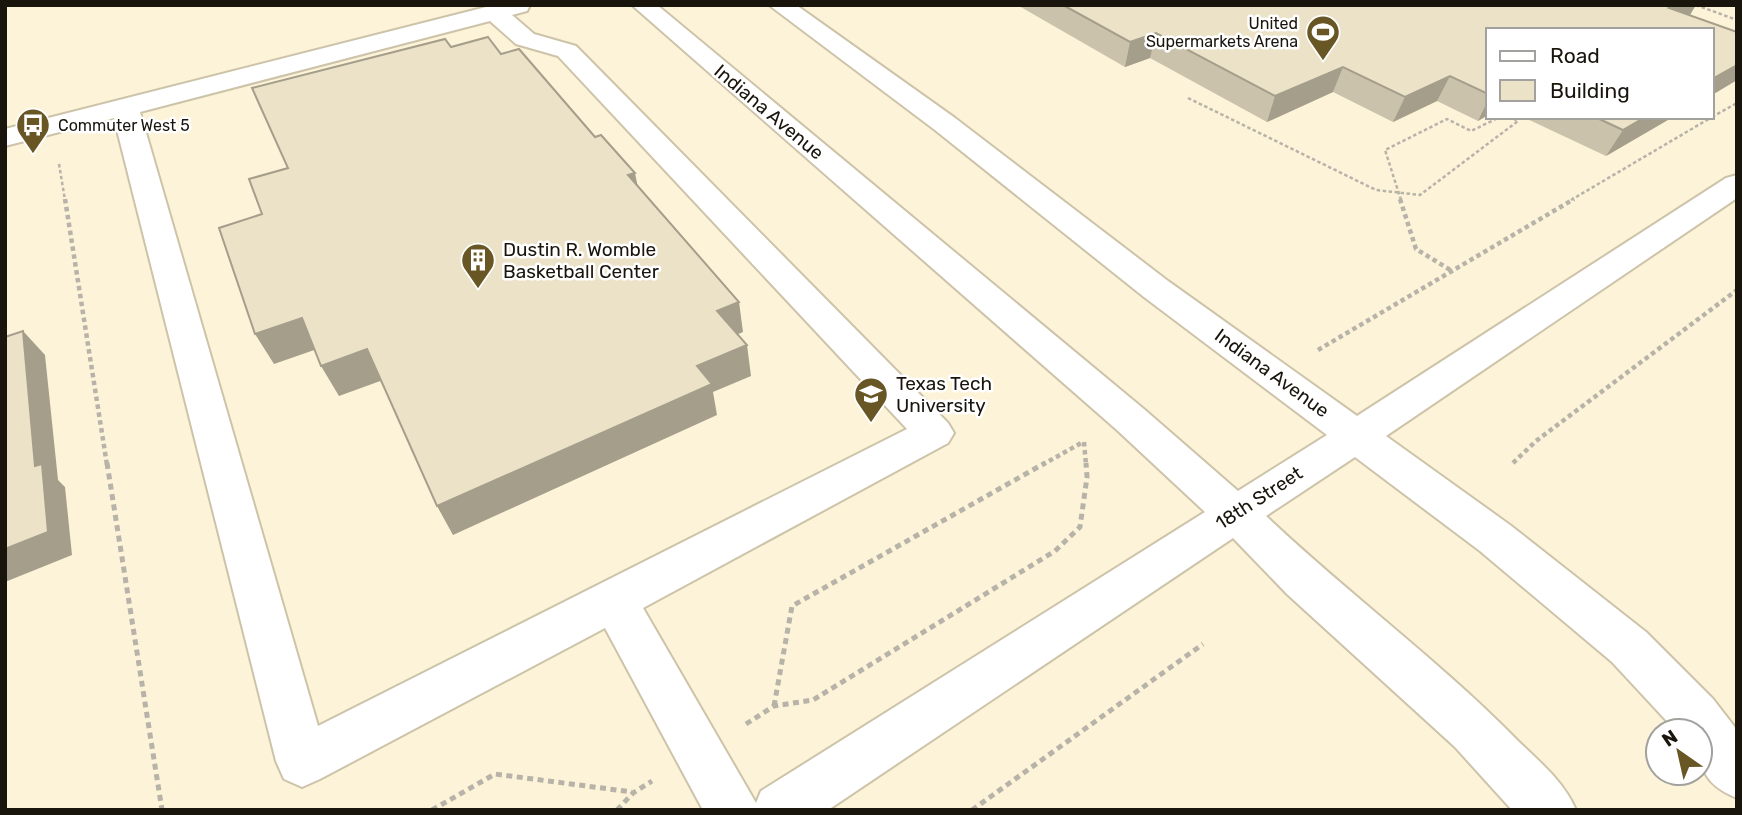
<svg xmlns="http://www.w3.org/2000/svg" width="1742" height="815" viewBox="0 0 1742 815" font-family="Rubik,sans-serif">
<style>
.built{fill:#fdf3d8;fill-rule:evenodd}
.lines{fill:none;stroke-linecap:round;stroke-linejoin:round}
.minor-casing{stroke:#ccc3a9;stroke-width:4}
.path-far2{stroke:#b7b3a8;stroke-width:2.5;stroke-dasharray:3.5 2.5;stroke-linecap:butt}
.path-far1{stroke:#b7b3a8;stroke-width:4.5;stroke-dasharray:4.5 3.5;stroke-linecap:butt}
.path{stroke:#b7b3a8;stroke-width:5;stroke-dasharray:6 4.5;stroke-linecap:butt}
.minor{fill:#fff;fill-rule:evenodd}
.wall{fill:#cac2ab}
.shaded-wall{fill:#a49e8b}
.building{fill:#ebe2c7;stroke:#a49e8b;stroke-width:2}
.labels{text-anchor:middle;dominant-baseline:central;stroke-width:5;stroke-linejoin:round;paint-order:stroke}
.far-poi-label{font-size:16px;fill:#19150c;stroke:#fff;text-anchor:end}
.street-label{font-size:19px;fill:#19150c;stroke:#fff}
.poi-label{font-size:19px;fill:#19150c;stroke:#fff;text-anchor:start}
</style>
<rect width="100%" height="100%" fill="#fefaef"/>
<path class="built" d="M 5,5 L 1737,5 L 1737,810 L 5,810 ZM 1488,30 L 1712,30 L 1712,117 L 1488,117 ZM 1658,731 L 1700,731 L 1700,773 L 1658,773 Z"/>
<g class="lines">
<g class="minor-casing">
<path id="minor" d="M 494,5 L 530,5 L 527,11 L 512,15 L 534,34 L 576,46 L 948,423 L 954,433 L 948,443 L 643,608 L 756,803 L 761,791 L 1205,512 L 1117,430 L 632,5 L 657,5 L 1145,410 L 1238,491 L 1327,435 L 1144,297 L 935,130 L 769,5 L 796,5 L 955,118 L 1168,281 L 1357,416 L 1726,178 L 1737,175 L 1737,198 L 1386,436 L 1510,525 L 1646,632 L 1713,699 L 1737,730 L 1737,798 C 1701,783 1700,767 1700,731 L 1676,731 L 1612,662 L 1480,551 L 1355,457 L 1266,516 C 1348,594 1440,661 1518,741 C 1540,762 1564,782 1576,810 L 1512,810 L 1455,747 L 1287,594 L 1233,538 L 828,810 L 703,810 L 605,628 L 320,779 L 302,787 L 284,779 L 276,761 L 114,118 L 5,146 L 5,129 ZM 490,21 L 516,44 L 558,56 L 907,429 L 318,726 L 140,112 Z"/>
</g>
<g class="path-far2">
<path d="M 1696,5 L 1737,20"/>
<path d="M 1188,98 L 1376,190 L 1420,195 L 1518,121 L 1510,117"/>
<path d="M 1712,117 L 1737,103"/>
<path d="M 59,164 L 65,200"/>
<path d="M 1401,200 L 1385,150 L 1447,119 L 1471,131 L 1500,117"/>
<path d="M 1571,200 L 1712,117"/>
</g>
<g class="path-far1">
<path d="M 65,199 L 107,465"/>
<path d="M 1400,199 L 1416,249 L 1452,271"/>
<path d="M 1318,350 L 1574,199"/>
<path d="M 1084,442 L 1086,465"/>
<path d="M 1513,463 L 1536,441 L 1737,290"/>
<path d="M 1042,465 L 1083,442"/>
</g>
<g class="path">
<path d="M 107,463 L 162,810"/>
<path d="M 774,706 L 792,606 L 1045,463"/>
<path d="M 746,724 L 774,706 L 813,700 L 1055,551 L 1080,527 L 1087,477 L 1086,463"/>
<path d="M 432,810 L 495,774 L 632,792"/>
<path d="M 617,810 L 633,793 L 652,781"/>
<path d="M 972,810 L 1203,644"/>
</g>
<use href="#minor" class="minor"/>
</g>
<g class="wall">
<path d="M 1019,5 L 1696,5 L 1689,15 L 1737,32 L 1737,80 L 1712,95 L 1712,30 L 1488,30 L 1488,115 L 1478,121 L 1437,101 L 1393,122 L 1333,92 L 1267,122 L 1150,58 L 1125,67 L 1019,6 Z"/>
<path d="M 1523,117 L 1673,117 L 1606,156 Z"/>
</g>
<g class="shaded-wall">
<path d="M 1676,5 L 1696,5 L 1690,15 L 1660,30 L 1669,8 Z"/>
<path d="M 1156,33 L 1150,58 L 1125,67 L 1130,42 Z"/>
<path d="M 1737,65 L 1737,80 L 1712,95 L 1712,79 Z"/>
<path d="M 1343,67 L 1333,92 L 1267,122 L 1275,96 Z"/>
<path d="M 1450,76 L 1437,101 L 1393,122 L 1405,97 Z"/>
<path d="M 1488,100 L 1488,115 L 1478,121 Z"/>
<path d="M 1645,117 L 1673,117 L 1606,156 L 1623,130 Z"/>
<path d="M 635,173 L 641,203 L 628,175 Z"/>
<path d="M 739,302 L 743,332 L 722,341 L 717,311 Z"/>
<path d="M 302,318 L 320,348 L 274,364 L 255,334 Z"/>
<path d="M 23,331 L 45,355 L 58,480 L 65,487 L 72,555 L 5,582 L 5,549 L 35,466 Z"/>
<path d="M 747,345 L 751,376 L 713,392 L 717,415 L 453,535 L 437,506 L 697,366 Z"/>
<path d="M 367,349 L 383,380 L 339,396 L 321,366 Z"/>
</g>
<g class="building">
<path d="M 1063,5 L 1676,5 L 1669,8 L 1737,32 L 1737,65 L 1712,79 L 1712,30 L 1488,30 L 1488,94 L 1450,76 L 1405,97 L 1343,67 L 1275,96 L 1156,33 L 1130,42 Z"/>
<path d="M 488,37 L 501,54 L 519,49 L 595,137 L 601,135 L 635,173 L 628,175 L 739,302 L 717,311 L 747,345 L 697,366 L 712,384 L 437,506 L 367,349 L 321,366 L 302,318 L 255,334 L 219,228 L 262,214 L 249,179 L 288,168 L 252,88 L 445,39 L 451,47 Z"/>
<path d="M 1595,117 L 1645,117 L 1623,130 Z"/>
<path d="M 23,331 L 35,466 L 42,464 L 48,532 L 5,549 L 5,337 Z"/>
</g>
<defs>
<g id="stadium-pin" transform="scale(1.75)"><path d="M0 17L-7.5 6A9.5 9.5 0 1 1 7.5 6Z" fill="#685624" stroke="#fff"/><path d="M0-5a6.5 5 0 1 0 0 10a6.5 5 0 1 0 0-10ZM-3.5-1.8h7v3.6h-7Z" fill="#fff"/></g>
<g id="bus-pin" transform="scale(1.75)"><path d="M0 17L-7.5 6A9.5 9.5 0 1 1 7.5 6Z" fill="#685624" stroke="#fff"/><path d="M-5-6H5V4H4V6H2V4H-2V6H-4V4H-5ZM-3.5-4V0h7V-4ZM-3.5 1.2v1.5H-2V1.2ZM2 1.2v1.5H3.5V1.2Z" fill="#fff"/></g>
<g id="building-pin" transform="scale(1.75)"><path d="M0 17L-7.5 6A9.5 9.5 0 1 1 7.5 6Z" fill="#685624" stroke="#fff"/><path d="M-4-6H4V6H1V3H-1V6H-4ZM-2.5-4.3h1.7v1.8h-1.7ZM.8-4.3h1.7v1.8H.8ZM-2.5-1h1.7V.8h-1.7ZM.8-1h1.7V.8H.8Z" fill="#fff"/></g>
<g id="university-pin" transform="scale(1.75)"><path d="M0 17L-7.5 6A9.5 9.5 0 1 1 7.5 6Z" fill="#685624" stroke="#fff"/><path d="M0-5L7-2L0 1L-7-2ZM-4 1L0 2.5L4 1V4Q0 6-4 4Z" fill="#fff"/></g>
</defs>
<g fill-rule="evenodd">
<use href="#stadium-pin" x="1323" y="32"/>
<use href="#bus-pin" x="33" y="125"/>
<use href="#building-pin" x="478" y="260"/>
<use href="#university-pin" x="871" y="394"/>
</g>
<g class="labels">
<g class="far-poi-label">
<text x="1298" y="23">United<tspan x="1298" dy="18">Supermarkets Arena</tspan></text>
<text x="58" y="125" text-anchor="start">Commuter West 5</text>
</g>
<g class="street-label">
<text transform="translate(769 112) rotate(40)">Indiana Avenue</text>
<text transform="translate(1272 373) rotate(36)">Indiana Avenue</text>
<text transform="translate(1259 498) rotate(-33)">18th Street</text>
</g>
<g class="poi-label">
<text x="503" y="249">Dustin R. Womble<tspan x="503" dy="22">Basketball Center</tspan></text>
<text x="896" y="383">Texas Tech<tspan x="896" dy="22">University</tspan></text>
</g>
</g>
<rect width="1742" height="815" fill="none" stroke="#19150c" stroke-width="14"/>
<rect x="1486" y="28" width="228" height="91" fill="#ffffff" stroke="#a3a19e" stroke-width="2"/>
<rect x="1500" y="51" width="35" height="10" fill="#ffffff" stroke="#a3a19e" stroke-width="2"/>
<text x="1550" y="63" font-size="21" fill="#19150c">Road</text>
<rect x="1500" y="80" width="35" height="21" fill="#ebe2c7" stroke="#a3a19e" stroke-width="2"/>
<text x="1550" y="98" font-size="21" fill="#19150c">Building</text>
<g transform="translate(1679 752) rotate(326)"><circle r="33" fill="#ffffff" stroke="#a3a19e" stroke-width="2"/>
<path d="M0-5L12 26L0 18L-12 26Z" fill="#685624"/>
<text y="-10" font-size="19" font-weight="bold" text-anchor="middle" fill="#19150c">N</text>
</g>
</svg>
